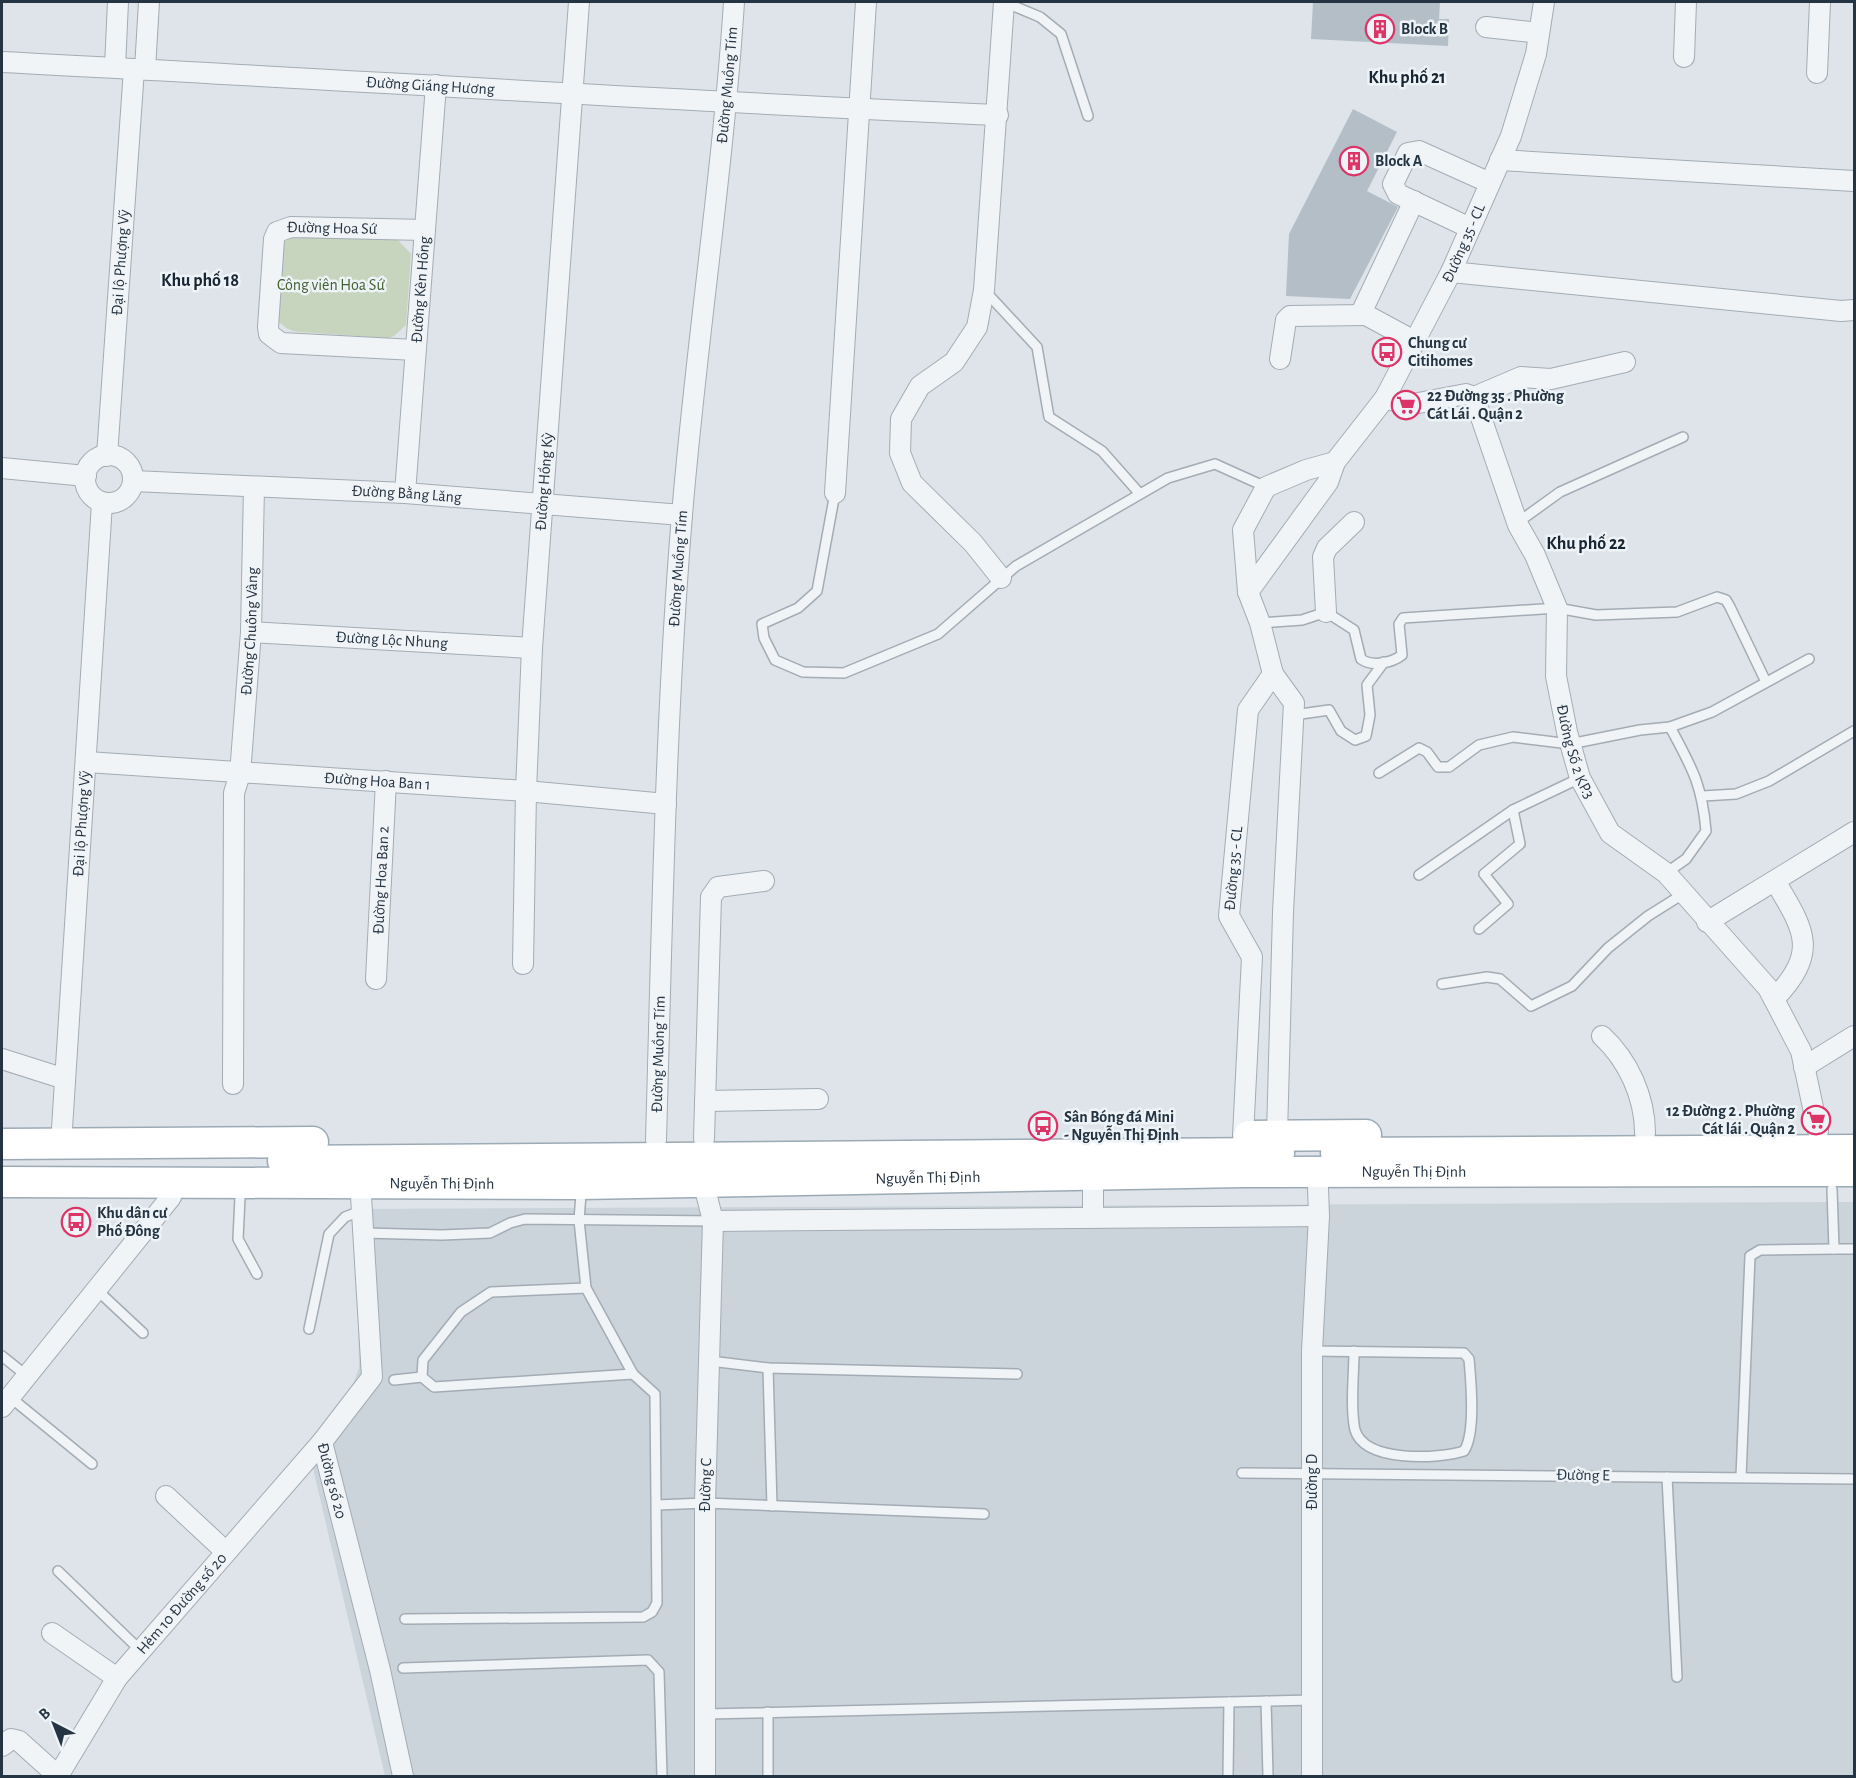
<svg xmlns="http://www.w3.org/2000/svg" width="1856" height="1778" viewBox="0 0 1856 1778" font-family="'Alegreya Sans',sans-serif">
<style>
.built{fill:#cbd3db}
.green{fill:#c7d4be}
.building{fill:#b4bec7}
.lines{fill:none;stroke-linecap:round;stroke-linejoin:round}
.lane-casing{stroke:#a3acb4;stroke-width:12}
.street-casing{stroke:#a3acb4;stroke-width:22}
.primary-casing{stroke:#9caab6;stroke-width:33}
.lane{stroke:#f1f4f7;stroke-width:9}
.street{stroke:#f1f4f7;stroke-width:20}
.primary{stroke:#fff;stroke-width:30}
.labels{text-anchor:middle;dominant-baseline:central;stroke-width:5;stroke-linejoin:round;paint-order:stroke}
.poi-label{font-size:16px;font-weight:bold;fill:#253442;stroke:#edf3f6;text-anchor:start}
.street-label{font-size:16px;fill:#253442;stroke:#edf3f6}
.park-label{font-size:16px;fill:#415f31;stroke:#edf3f6}
.neighbourhood-label{font-size:18px;font-weight:bold;fill:#182532;stroke:#edf3f6}
</style>
<rect width="100%" height="100%" fill="#dee4e9"/>
<path class="built" d="M 1854,1202 L 1854,1776 L 385,1776 L 308,1447 L 351,1390 L 359,1368 L 356,1209 Z"/>
<path class="green" d="M 296,235 L 396,238 L 411,254 L 406,325 L 394,336 L 388,338 L 299,332 C 289,331 284,327 277,320 L 282,247 L 285,241 Z"/>
<g class="building">
<path d="M 1313,2 L 1440,2 L 1439,19 L 1449,19 L 1448,46 L 1311,39 Z"/>
<path d="M 1353,109 L 1397,132 L 1367,191 L 1398,207 L 1350,299 L 1286,296 L 1289,234 Z"/>
</g>
<g class="lines">
<g class="lane-casing">
<g id="lane">
<path d="M 1004,2 L 1040,17 L 1061,34 L 1088,116"/>
<path d="M 986,292 L 1037,347 L 1049,417 L 1102,451 L 1140,494"/>
<path d="M 835,493 L 817,591 L 798,608 L 762,624 L 764,638 L 775,660 L 803,672 L 844,673 L 938,634 L 1016,566 L 1168,478 L 1215,464 L 1266,487"/>
<path d="M 1517,523 L 1560,492 L 1683,437"/>
<path d="M 1260,623 L 1302,620 L 1326,612 L 1354,630 L 1361,659 C 1372,667 1392,663 1402,655 L 1399,624 L 1403,618 L 1557,608 L 1596,615 L 1677,612 L 1717,597 L 1726,600 L 1730,607 L 1766,682"/>
<path d="M 1294,715 L 1329,710 L 1341,731 L 1355,740 L 1366,736 L 1370,715 L 1367,685 L 1384,662"/>
<path d="M 1379,773 L 1419,748 L 1427,752 L 1438,767 L 1449,767 L 1479,745 L 1513,737 L 1570,744 L 1640,730 L 1670,727 L 1712,712 L 1809,659"/>
<path d="M 1703,796 L 1736,794 L 1769,781 L 1854,731"/>
<path d="M 1666,873 L 1686,859 L 1706,831 C 1702,784 1692,768 1670,727"/>
<path d="M 1419,875 L 1513,810 L 1580,778"/>
<path d="M 1479,929 L 1508,904 L 1484,874 L 1520,844 L 1513,810"/>
<path d="M 1442,984 L 1487,977 L 1500,979 L 1531,1006 L 1572,986 L 1608,948 L 1648,916 L 1683,894"/>
<path d="M 1832,1189 L 1834,1249 L 1854,1249"/>
<path d="M 240,1197 L 238,1239 L 257,1274"/>
<path d="M 364,1233 L 442,1235 L 490,1233 L 510,1223 L 525,1219 L 713,1221"/>
<path d="M 586,1288 L 491,1292 L 461,1312 L 423,1360 L 422,1377 L 434,1387 L 633,1374"/>
<path d="M 97,1290 L 143,1333"/>
<path d="M 309,1329 L 329,1234 L 345,1217 L 363,1210"/>
<path d="M 1312,1351 L 1464,1353 L 1469,1359 C 1471,1381 1476,1433 1464,1451 C 1439,1459 1365,1463 1355,1430 C 1350,1409 1354,1373 1354,1351"/>
<path d="M 2,1356 L 27,1376"/>
<path d="M 710,1361 L 768,1368 L 1017,1374"/>
<path d="M 768,1368 L 772,1506"/>
<path d="M 394,1380 L 422,1377"/>
<path d="M 10,1397 L 92,1464"/>
<path d="M 1242,1473 L 1854,1479"/>
<path d="M 1667,1477 L 1677,1677"/>
<path d="M 1741,1477 L 1750,1256 L 1760,1250 L 1834,1249"/>
<path d="M 657,1505 L 705,1503 L 984,1514"/>
<path d="M 58,1571 L 140,1650"/>
<path d="M 405,1619 L 643,1617 L 652,1612 L 657,1603 L 655,1394 L 633,1374 L 586,1288 L 579,1220 L 581,1194"/>
<path d="M 403,1668 L 648,1660 L 659,1672 L 662,1776"/>
<path d="M 1266,1701 L 1268,1776"/>
<path d="M 705,1714 L 1312,1700"/>
<path d="M 768,1776 L 768,1712"/>
<path d="M 1228,1776 L 1229,1702"/>
</g>
</g>
<g class="street-casing">
<g id="street">
<path d="M 1486,27 L 1539,33"/>
<path d="M 1684,57 L 1686,2"/>
<path id="s1" d="M 2,62 C 334,79 666,101 998,115"/>
<path d="M 115,67 L 118,2"/>
<path d="M 145,69 L 149,2"/>
<path d="M 1817,73 L 1820,2"/>
<path d="M 1500,160 L 1854,181"/>
<path d="M 1414,201 L 1363,309 L 1366,315 L 1416,342"/>
<path d="M 1470,228 L 1398,194 L 1393,184 L 1408,153 L 1419,151 L 1490,183"/>
<path d="M 1451,272 L 1841,311 L 1854,310"/>
<path id="s2" d="M 415,350 L 281,343 L 269,334 L 268,327 L 274,239 L 277,232 L 291,227 L 425,230"/>
<path d="M 1280,359 L 1286,320 L 1290,316 L 1366,315"/>
<path d="M 1474,397 L 1521,377 L 1551,379 L 1625,362"/>
<path id="s3" d="M 1385,398 L 1408,405 L 1466,394 L 1474,397 L 1518,525 L 1535,555 L 1557,608 L 1556,676 L 1567,732 L 1580,778 L 1610,833 L 1666,873 L 1768,988 L 1801,1051 L 1818,1131"/>
<circle cx="109" cy="479" r="24"/>
<path id="s4" d="M 107,456 L 134,69"/>
<path d="M 2,468 L 86,476"/>
<path id="s5" d="M 133,481 L 405,493 L 682,515"/>
<path id="s6" d="M 405,493 L 436,85"/>
<path d="M 835,493 L 866,2"/>
<path d="M 1001,578 L 973,543 L 912,483 L 900,453 L 901,419 L 920,386 L 954,362 L 977,327 L 984,290 L 1004,2"/>
<path id="s7" d="M 1248,592 L 1328,482 L 1335,462 L 1385,398 L 1451,272 L 1511,136 L 1536,54 L 1544,2"/>
<path d="M 1326,612 L 1323,557 L 1327,548 L 1354,522"/>
<path id="s8" d="M 251,632 L 532,648"/>
<path id="s9" d="M 87,762 L 526,791 L 666,804"/>
<path d="M 1707,922 L 1854,832"/>
<path id="s10" d="M 523,964 L 526,791 L 532,648 L 579,2"/>
<path id="s11" d="M 376,979 L 386,781"/>
<path d="M 1774,999 C 1820,951 1804,930 1775,881"/>
<path d="M 1602,1036 C 1628,1060 1645,1097 1645,1133"/>
<path d="M 2,1059 L 65,1079"/>
<path d="M 1804,1067 L 1854,1036"/>
<path id="s12" d="M 233,1084 L 234,793 L 240,774 L 251,632 L 254,487"/>
<path d="M 705,1101 L 818,1099"/>
<path d="M 1277,1135 L 1283,912 L 1294,703 L 1273,674 L 1260,623 L 1248,592 L 1243,530 L 1266,487 L 1306,470 L 1335,462"/>
<path id="s13" d="M 1243,1136 L 1252,957 L 1229,916 L 1248,710 L 1273,674"/>
<path d="M 704,1139 L 711,897 L 718,887 L 764,881"/>
<path id="s14" d="M 656,1140 C 662,932 665,723 682,515 C 696,344 723,173 734,2"/>
<path id="s15" d="M 61,1144 L 102,503"/>
<path d="M 1093,1216 L 1093,1190"/>
<path d="M 713,1221 L 1319,1216"/>
<path d="M 2,1407 L 171,1197"/>
<path id="s16" d="M 322,1442 L 380,1670 L 403,1776"/>
<path d="M 166,1496 L 225,1551"/>
<path d="M 52,1633 L 117,1678"/>
<path d="M 2,1746 L 11,1739 L 19,1741 L 58,1776"/>
<path id="s17" d="M 58,1776 L 117,1678 L 322,1442 L 372,1377 L 361,1196"/>
<path id="s18" d="M 705,1776 L 705,1503 L 713,1221 L 706,1193"/>
<path d="M 1312,1776 L 1312,1351 L 1319,1216 L 1318,1188"/>
</g>
</g>
<g class="primary-casing">
<g id="primary">
<path d="M 1249,1136 L 1366,1135"/>
<path d="M 2,1144 L 313,1142"/>
<path d="M 1336,1153 L 1854,1150"/>
<path d="M 283,1161 L 1279,1153"/>
<path id="s19" d="M 2,1182 L 581,1184 L 1243,1172 L 1854,1171"/>
</g>
</g>
<use href="#lane" class="lane"/>
<use href="#street" class="street"/>
<use href="#primary" class="primary"/>
</g>
<defs>
<g id="building-ring" transform="scale(1.5)"><circle r="9.5" fill="#edf3f6" stroke="#dd3467" stroke-width="1.5"/><path d="M-4-6H4V6H1V3H-1V6H-4ZM-2.5-4.3h1.7v1.8h-1.7ZM.8-4.3h1.7v1.8H.8ZM-2.5-1h1.7V.8h-1.7ZM.8-1h1.7V.8H.8Z" fill="#dd3467"/></g>
<g id="bus-ring" transform="scale(1.5)"><circle r="9.5" fill="#edf3f6" stroke="#dd3467" stroke-width="1.5"/><path d="M-5-6H5V4H4V6H2V4H-2V6H-4V4H-5ZM-3.5-4V0h7V-4ZM-3.5 1.2v1.5H-2V1.2ZM2 1.2v1.5H3.5V1.2Z" fill="#dd3467"/></g>
<g id="supermarket-ring" transform="scale(1.5)"><circle r="9.5" fill="#edf3f6" stroke="#dd3467" stroke-width="1.5"/><path d="M-6-5.5h2.5l.6 2H6L4.5 2H-2.5L-4.4-4H-6ZM-1.5 3.2a1.3 1.3 0 1 0 .1 0ZM3 3.2a1.3 1.3 0 1 0 .1 0Z" fill="#dd3467"/></g>
</defs>
<g fill-rule="evenodd">
<use href="#building-ring" x="1380" y="29"/>
<use href="#building-ring" x="1354" y="161"/>
<use href="#bus-ring" x="1387" y="352"/>
<use href="#supermarket-ring" x="1406" y="405"/>
<use href="#supermarket-ring" x="1816" y="1120"/>
<use href="#bus-ring" x="1043" y="1126"/>
<use href="#bus-ring" x="76" y="1222"/>
</g>
<g class="labels">
<g class="poi-label">
<text x="1401" y="29">Block B</text>
<text x="1375" y="161">Block A</text>
<text x="1408" y="343">Chung cư<tspan x="1408" dy="18">Citihomes</tspan></text>
<text x="1427" y="396">22 Đường 35 . Phường<tspan x="1427" dy="18">Cát Lái . Quận 2</tspan></text>
<text x="1795" y="1111" text-anchor="end">12 Đường 2 . Phường<tspan x="1795" dy="18">Cát lái . Quận 2</tspan></text>
<text x="1064" y="1117">Sân Bóng đá Mini<tspan x="1064" dy="18">- Nguyễn Thị Định</tspan></text>
<text x="97" y="1213">Khu dân cư<tspan x="97" dy="18">Phố Đông</tspan></text>
</g>
<g class="street-label">
<text stroke="none"><textPath href="#s1" startOffset="429">Đường Giáng Hương</textPath></text>
<text stroke="none"><textPath href="#s14" startOffset="1058">Đường Muồng Tím</textPath></text>
<text stroke="none"><textPath href="#s2" startOffset="308">Đường Hoa Sứ</textPath></text>
<text stroke="none"><textPath href="#s7" startOffset="412">Đường 35 - CL</textPath></text>
<text stroke="none"><textPath href="#s4" startOffset="194">Đại lộ Phượng Vỹ</textPath></text>
<text stroke="none"><textPath href="#s6" startOffset="204">Đường Kèn Hồng</textPath></text>
<text stroke="none"><textPath href="#s10" startOffset="483">Đường Hồng Kỳ</textPath></text>
<text stroke="none"><textPath href="#s5" startOffset="274">Đường Bằng Lăng</textPath></text>
<text stroke="none"><textPath href="#s14" startOffset="572">Đường Muồng Tím</textPath></text>
<text stroke="none"><textPath href="#s12" startOffset="454">Đường Chuông Vàng</textPath></text>
<text stroke="none"><textPath href="#s8" startOffset="141">Đường Lộc Nhung</textPath></text>
<text stroke="none"><textPath href="#s3" startOffset="465">Đường Số 2 KP.3</textPath></text>
<text stroke="none"><textPath href="#s9" startOffset="291">Đường Hoa Ban 1</textPath></text>
<text stroke="none"><textPath href="#s15" startOffset="321">Đại lộ Phượng Vỹ</textPath></text>
<text stroke="none"><textPath href="#s13" startOffset="274">Đường 35 - CL</textPath></text>
<text stroke="none"><textPath href="#s11" startOffset="99">Đường Hoa Ban 2</textPath></text>
<text stroke="none"><textPath href="#s14" startOffset="86">Đường Muồng Tím</textPath></text>
<text stroke="none"><textPath href="#s19" startOffset="1412">Nguyễn Thị Định</textPath></text>
<text stroke="none"><textPath href="#s19" startOffset="926">Nguyễn Thị Định</textPath></text>
<text stroke="none"><textPath href="#s19" startOffset="440">Nguyễn Thị Định</textPath></text>
<text transform="translate(1583 1475) rotate(1)">Đường E</text>
<text stroke="none"><textPath href="#s16" startOffset="40">Đường số 20</textPath></text>
<text transform="translate(1312 1482) rotate(-90)">Đường D</text>
<text stroke="none"><textPath href="#s18" startOffset="291">Đường C</textPath></text>
<text stroke="none"><textPath href="#s17" startOffset="213">Hẻm 10 Đường số 20</textPath></text>
</g>
<g class="park-label">
<text x="331" y="285">Công viên Hoa Sứ</text>
</g>
<g class="neighbourhood-label">
<text x="1407" y="78">Khu phố 21</text>
<text x="200" y="281">Khu phố 18</text>
<text x="1586" y="544">Khu phố 22</text>
</g>
</g>
<rect width="1856" height="1778" fill="none" stroke="#253442" stroke-width="6"/>
<g transform="translate(54 1724) rotate(318)" stroke="#edf3f6" stroke-width="4.5" paint-order="stroke">
<path d="M0-4.5L10 22L0 15L-10 22Z" fill="#253442"/>
<text y="-9" font-size="16" font-weight="bold" text-anchor="middle" fill="#253442">B</text>
</g>
</svg>
